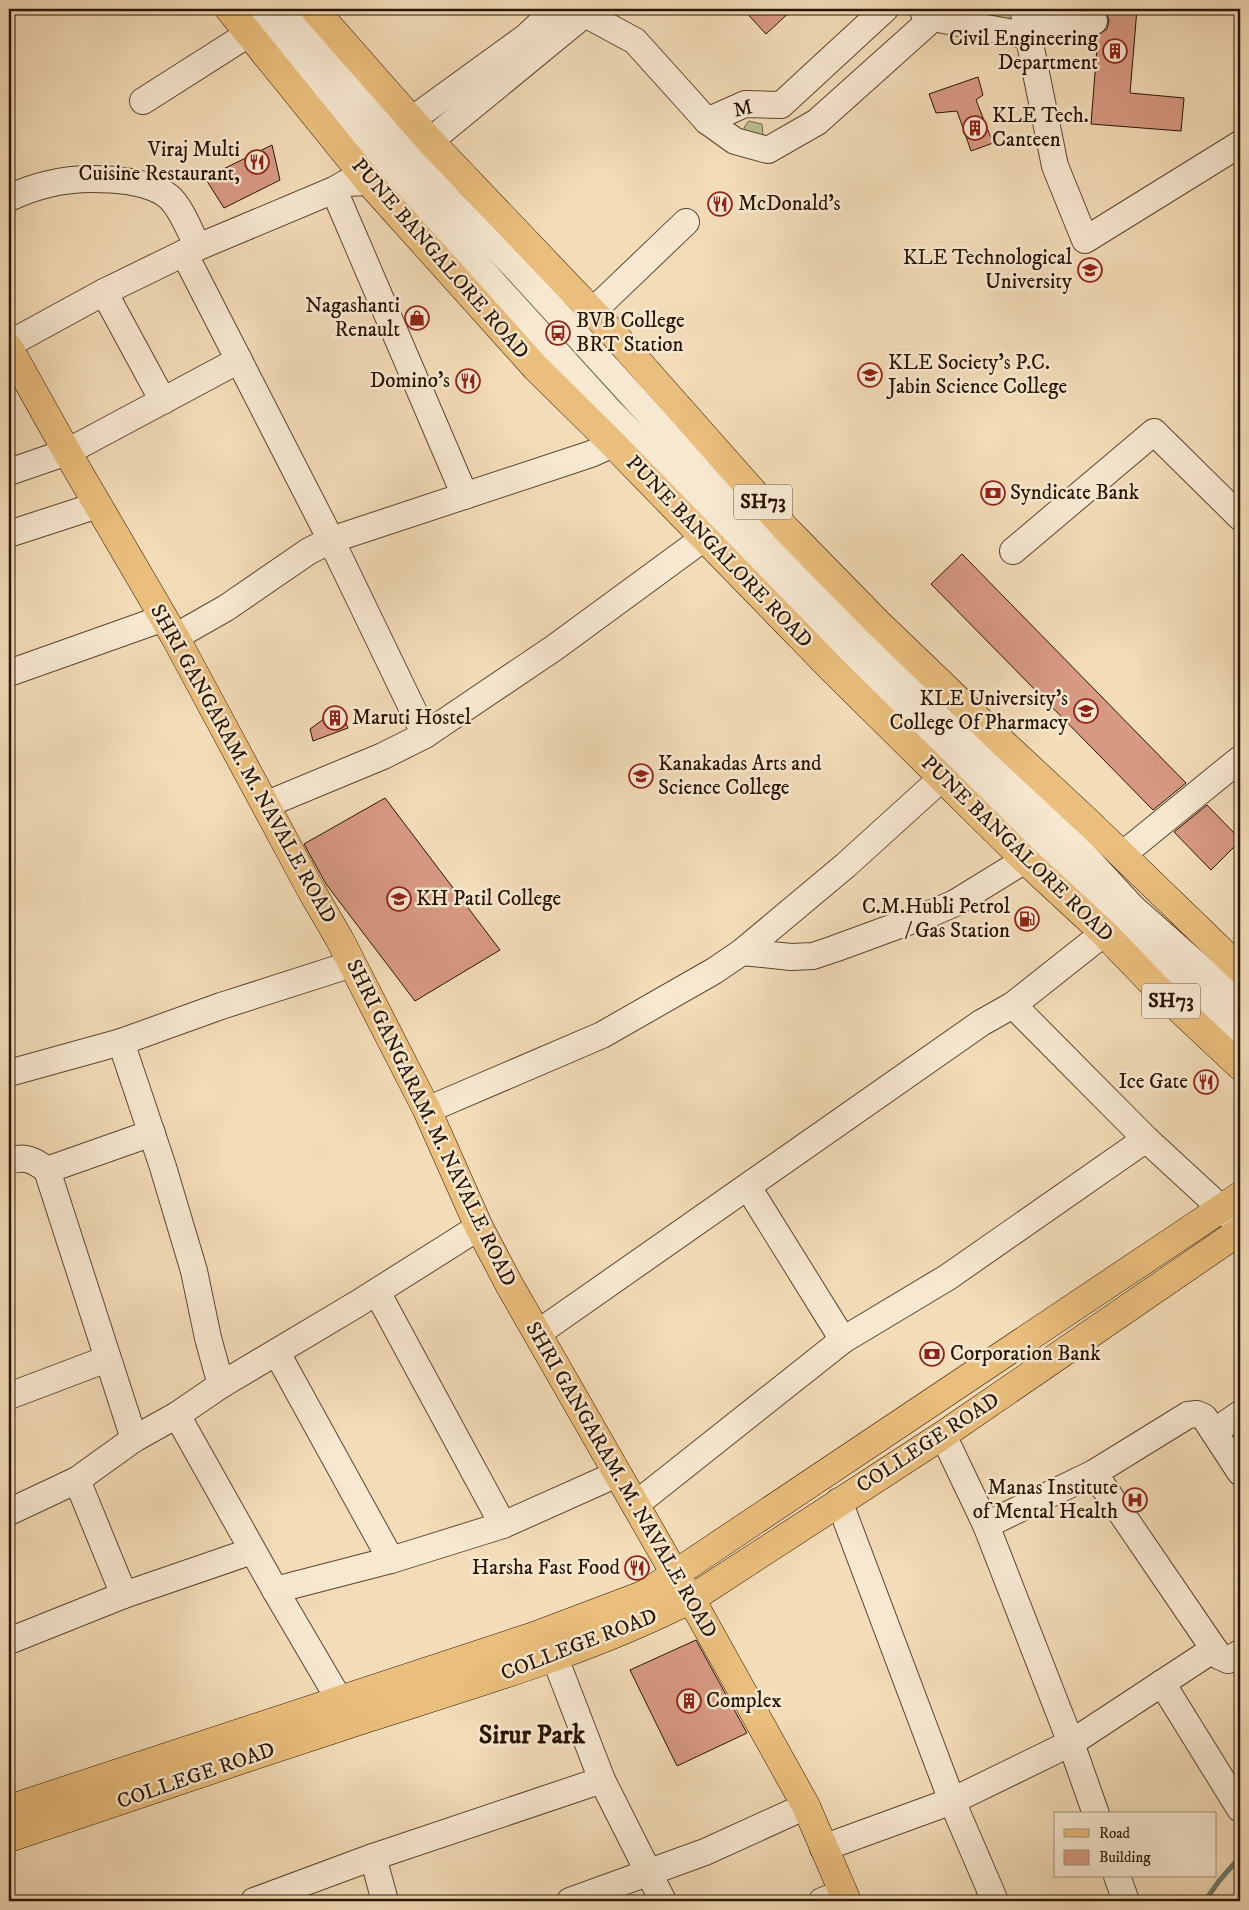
<svg xmlns="http://www.w3.org/2000/svg" width="1249" height="1910" viewBox="0 0 1249 1910" font-family="'IM FELL DW Pica',serif">
<style>
.green{fill:#bac08f;stroke:#716a48}
.lines{fill:none;stroke-linecap:round;stroke-linejoin:round}
.stream{stroke:#6d786b;stroke-width:5}
.building{fill:#d89983;stroke:#281400}
.minor-casing{stroke:#5b462e;stroke-width:28}
.major-casing{stroke:#281400;stroke-width:29}
.minor{stroke:#f7e8d1;stroke-width:26}
.major{stroke:#eabe7c;stroke-width:28}
.labels{text-anchor:middle;dominant-baseline:central;stroke-width:5;stroke-linejoin:round;paint-order:stroke}
.shield{fill:#f7e8d1;stroke:#66543f;stroke-width:1}
.shield-label{font-size:20px;font-weight:bold;fill:#281400}
.poi-label{font-size:21px;fill:#281400;stroke:#f7e8d1;text-anchor:end}
.street-label{font-size:21px;fill:#281400;stroke:#f7e8d1}
.district-label{font-size:26px;font-weight:bold;fill:#281400;stroke:#f7e8d1}
</style>
<rect width="100%" height="100%" fill="#f3dcb8"/>
<filter id="stains"><feTurbulence type="fractalNoise" baseFrequency=".004" numOctaves="4"/><feColorMatrix values="0 0 0 0 .2 0 0 0 0 .09 0 0 0 0 .02 0 0 0 .5 -.17"/></filter>
<radialGradient id="worn" r=".72"><stop offset=".6" stop-color="#630" stop-opacity="0"/><stop offset="1" stop-color="#630" stop-opacity=".3"/></radialGradient>
<g class="green">
<path d="M 955,9 L 1015,9 L 1020,25 L 952,11 Z"/>
<path d="M 749,121 L 762,124 L 763,136 L 743,131 L 745,126 Z"/>
</g>
<g class="lines">
<path class="stream" d="M 1205,1901 L 1219,1881 L 1240,1857"/>
</g>
<g class="building">
<path d="M 743,9 L 793,9 L 766,34 Z"/>
<path d="M 1102,9 L 1137,9 L 1130,93 L 1184,98 L 1181,131 L 1091,124 L 1098,35 L 1107,29 L 1109,21 L 1107,14 Z"/>
<path d="M 978,77 L 983,95 L 976,100 L 993,143 L 971,151 L 957,111 L 936,113 L 929,94 Z"/>
<path d="M 272,145 L 280,180 L 224,208 L 205,178 Z"/>
<path d="M 962,554 L 1186,783 L 1153,810 L 931,584 Z"/>
<path d="M 339,708 L 348,728 L 313,741 L 310,729 Z"/>
<path d="M 385,798 L 500,950 L 415,1001 L 326,884 L 304,844 Z"/>
<path d="M 1207,805 L 1240,839 L 1240,841 L 1211,870 L 1174,832 Z"/>
<path d="M 696,1640 L 747,1733 L 677,1766 L 630,1670 Z"/>
</g>
<g class="lines">
<g class="minor-casing">
<g id="minor">
<path d="M 255,9 L 423,207 L 490,279 L 608,409 L 819,625 L 910,715 L 1000,801 L 1118,920 L 1240,1036"/>
<path d="M 284,9 L 450,201 L 515,267 L 659,425 L 736,506 L 856,631 L 1038,805 L 1133,908 L 1240,1003"/>
<path d="M 582,9 L 585,14 L 635,41 L 707,121 L 735,141 L 768,150 L 817,122 L 943,9"/>
<path d="M 1023,9 L 1055,166 L 1085,240 L 1240,144"/>
<path d="M 923,11 L 933,18 L 1028,36"/>
<path d="M 1025,23 L 1094,21"/>
<path d="M 143,101 L 250,33"/>
<path d="M 707,121 L 745,104 L 781,105 L 885,9"/>
<path d="M 395,132 L 526,37 L 556,9"/>
<path d="M 334,190 L 465,496"/>
<path d="M 9,198 C 22,192 35,187 49,184 C 80,176 144,176 169,197 C 181,207 191,234 198,247"/>
<path d="M 184,253 L 331,540 L 425,735"/>
<path d="M 104,292 L 163,401"/>
<path d="M 592,312 L 686,222"/>
<path d="M 9,344 L 104,292 L 184,253 L 334,190 L 346,183 L 369,182 L 430,141 L 591,9"/>
<path d="M 9,472 L 67,452 L 239,360"/>
<path d="M 9,534 L 98,505"/>
<path d="M 1013,551 L 1154,432 L 1240,517"/>
<path d="M 175,637 L 226,608 L 309,551 L 331,540 L 591,454 L 613,444"/>
<path d="M 9,673 L 164,618"/>
<path d="M 265,805 L 383,756 L 425,735 L 554,648 L 704,538"/>
<path d="M 1122,855 L 1240,759"/>
<path d="M 742,952 L 791,957 L 813,956 L 834,949 L 932,913 L 955,903 L 1025,860"/>
<path d="M 1013,1005 L 1146,1139 L 1236,1222"/>
<path d="M 121,1042 L 163,1167 L 194,1271 L 208,1338 L 221,1385"/>
<path d="M 9,1073 L 121,1042 L 221,1006 L 352,964"/>
<path d="M 427,1110 L 602,1035 L 714,971 L 742,952 L 846,865 L 943,777"/>
<path d="M 9,1161 C 25,1155 35,1161 47,1170 L 134,1439"/>
<path d="M 47,1170 L 152,1133"/>
<path d="M 748,1187 L 843,1340"/>
<path d="M 377,1292 L 503,1525"/>
<path d="M 538,1333 L 981,1023 L 1013,1005 L 1104,933"/>
<path d="M 277,1353 L 391,1560"/>
<path d="M 9,1396 L 107,1359"/>
<path d="M 177,1415 L 275,1590 L 350,1718"/>
<path d="M 1214,1432 L 1240,1414"/>
<path d="M 1094,1473 L 1214,1649 L 1071,1743 L 1096,1814"/>
<path d="M 77,1480 L 124,1595"/>
<path d="M 839,1501 L 952,1801 L 995,1901"/>
<path d="M 635,1505 L 843,1340 L 948,1277 L 1146,1139"/>
<path d="M 9,1512 L 77,1480 L 134,1439 L 177,1415 L 221,1385 L 357,1304 L 479,1227"/>
<path d="M 986,1525 L 1094,1473 L 1188,1415 L 1197,1414 L 1204,1417 L 1240,1472"/>
<path d="M 275,1590 L 391,1560 L 503,1525 L 617,1474"/>
<path d="M 9,1641 L 124,1595 L 252,1551"/>
<path d="M 1214,1649 L 1219,1656 L 1228,1660 L 1240,1653"/>
<path d="M 1162,1683 L 1240,1809"/>
<path d="M 602,1780 L 663,1901"/>
<path d="M 823,1848 L 952,1801 L 1071,1743 L 986,1525 L 943,1435"/>
<path d="M 373,1857 L 385,1901"/>
<path d="M 1117,1876 L 1126,1901"/>
<path d="M 254,1901 L 373,1857 L 602,1780 L 555,1658"/>
<path d="M 570,1901 L 705,1852 L 806,1806"/>
<path d="M 822,1901 L 843,1893"/>
</g>
</g>
<g class="major-casing">
<g id="major">
<path d="M 229,9 L 369,182 L 536,368 L 613,444 L 831,668 L 1025,860 L 1104,933 L 1156,987 L 1240,1066"/>
<path d="M 314,9 L 430,141 L 610,330 L 787,530 L 878,623 L 1002,742 L 1089,823 L 1240,969"/>
<path d="M 9,348 L 67,452 L 175,637 L 311,890 L 340,940 L 427,1110 L 479,1227 L 510,1286 L 675,1574 L 691,1599 L 806,1806 L 847,1901"/>
<path d="M 9,1809 L 534,1636 L 645,1594 L 1240,1196"/>
<path d="M 9,1838 C 128,1798 248,1757 368,1718 C 477,1683 589,1651 691,1599 L 943,1435 L 1240,1231"/>
</g>
</g>
<use href="#minor" class="minor"/>
<use href="#major" class="major"/>
</g>
<defs>
<g id="building-ring" transform="scale(1.25)"><circle r="9.5" fill="#f7e8d1" stroke="#8f2418" stroke-width="1.5"/><path d="M-4-6H4V6H1V3H-1V6H-4ZM-2.5-4.3h1.7v1.8h-1.7ZM.8-4.3h1.7v1.8H.8ZM-2.5-1h1.7V.8h-1.7ZM.8-1h1.7V.8H.8Z" fill="#8f2418"/></g>
<g id="restaurant-ring" transform="scale(1.25)"><circle r="9.5" fill="#f7e8d1" stroke="#8f2418" stroke-width="1.5"/><path d="M-5-6h1v4h1v-4h1v4h1v-4h1v5L-1.5 .5V6h-2V.5L-5-1ZM5-6V6H3V1.5H1.5Q1.5-4 5-6Z" fill="#8f2418"/></g>
<g id="university-ring" transform="scale(1.25)"><circle r="9.5" fill="#f7e8d1" stroke="#8f2418" stroke-width="1.5"/><path d="M0-5L7-2L0 1L-7-2ZM-4 1L0 2.5L4 1V4Q0 6-4 4Z" fill="#8f2418"/></g>
<g id="shop-ring" transform="scale(1.25)"><circle r="9.5" fill="#f7e8d1" stroke="#8f2418" stroke-width="1.5"/><path d="M-5-2.5h2.3a2.7 3.5 0 0 1 5.4 0H5L5.5 6h-11ZM-1.5-2.5h3a1.5 2.3 0 0 0-3 0Z" fill="#8f2418"/></g>
<g id="bus-ring" transform="scale(1.25)"><circle r="9.5" fill="#f7e8d1" stroke="#8f2418" stroke-width="1.5"/><path d="M-5-6H5V4H4V6H2V4H-2V6H-4V4H-5ZM-3.5-4V0h7V-4ZM-3.5 1.2v1.5H-2V1.2ZM2 1.2v1.5H3.5V1.2Z" fill="#8f2418"/></g>
<g id="bank-ring" transform="scale(1.25)"><circle r="9.5" fill="#f7e8d1" stroke="#8f2418" stroke-width="1.5"/><path d="M-6-4H6V4H-6ZM0-2.3a2.3 2.3 0 1 0 0 4.6a2.3 2.3 0 1 0 0-4.6Z" fill="#8f2418"/></g>
<g id="fuel-ring" transform="scale(1.25)"><circle r="9.5" fill="#f7e8d1" stroke="#8f2418" stroke-width="1.5"/><path d="M-5.5-6h7V0h2V4h1.3V-2.5L3-4.5l.8-.8L6-3V5H2.5V1h-1V6h-7ZM-4.2-4.7v3.2H.2V-4.7Z" fill="#8f2418"/></g>
<g id="hospital-ring" transform="scale(1.25)"><circle r="9.5" fill="#f7e8d1" stroke="#8f2418" stroke-width="1.5"/><path d="M-5-5h3v3.5h4V-5h3V5h-3V1.5h-4V5h-3Z" fill="#8f2418"/></g>
</defs>
<g fill-rule="evenodd">
<use href="#building-ring" x="1115" y="51"/>
<use href="#building-ring" x="975" y="128"/>
<use href="#restaurant-ring" x="257" y="162"/>
<use href="#restaurant-ring" x="720" y="204"/>
<use href="#university-ring" x="1090" y="270"/>
<use href="#shop-ring" x="417" y="318"/>
<use href="#bus-ring" x="558" y="333"/>
<use href="#university-ring" x="870" y="375"/>
<use href="#restaurant-ring" x="468" y="381"/>
<use href="#bank-ring" x="993" y="493"/>
<use href="#university-ring" x="1086" y="711"/>
<use href="#building-ring" x="335" y="718"/>
<use href="#university-ring" x="641" y="776"/>
<use href="#university-ring" x="399" y="899"/>
<use href="#fuel-ring" x="1027" y="919"/>
<use href="#restaurant-ring" x="1206" y="1082"/>
<use href="#bank-ring" x="932" y="1354"/>
<use href="#hospital-ring" x="1135" y="1500"/>
<use href="#restaurant-ring" x="637" y="1568"/>
<use href="#building-ring" x="689" y="1701"/>
</g>
<g class="labels">
<g class="shield">
<rect x="734" y="484.5" width="58" height="35" rx="4"/>
<rect x="1142" y="983.5" width="58" height="35" rx="4"/>
</g>
<g class="shield-label">
<text x="763" y="502">SH73</text>
<text x="1171" y="1001">SH73</text>
</g>
<g class="poi-label">
<text x="1098" y="39">Civil Engineering<tspan x="1098" dy="24">Department</tspan></text>
<text x="992" y="116" text-anchor="start">KLE Tech.<tspan x="992" dy="24">Canteen</tspan></text>
<text x="240" y="150">Viraj Multi<tspan x="240" dy="24">Cuisine Restaurant,</tspan></text>
<text x="738" y="204" text-anchor="start">McDonald's</text>
<text x="1072" y="258">KLE Technological<tspan x="1072" dy="24">University</tspan></text>
<text x="400" y="306">Nagashanti<tspan x="400" dy="24">Renault</tspan></text>
<text x="576" y="321" text-anchor="start">BVB College<tspan x="576" dy="24">BRT Station</tspan></text>
<text x="888" y="363" text-anchor="start">KLE Society's P.C.<tspan x="888" dy="24">Jabin Science College</tspan></text>
<text x="450" y="381">Domino's</text>
<text x="1010" y="493" text-anchor="start">Syndicate Bank</text>
<text x="1068" y="699">KLE University's<tspan x="1068" dy="24">College Of Pharmacy</tspan></text>
<text x="352" y="718" text-anchor="start">Maruti Hostel</text>
<text x="658" y="764" text-anchor="start">Kanakadas Arts and<tspan x="658" dy="24">Science College</tspan></text>
<text x="416" y="899" text-anchor="start">KH Patil College</text>
<text x="1010" y="907">C.M.Hubli Petrol<tspan x="1010" dy="24">/ Gas Station</tspan></text>
<text x="1188" y="1082">Ice Gate</text>
<text x="950" y="1354" text-anchor="start">Corporation Bank</text>
<text x="1118" y="1488">Manas Institute<tspan x="1118" dy="24">of Mental Health</tspan></text>
<text x="620" y="1568">Harsha Fast Food</text>
<text x="706" y="1701" text-anchor="start">Complex</text>
</g>
<g class="street-label">
<text transform="translate(743 109) rotate(-13)">M</text>
<text transform="translate(440 259) rotate(49)">PUNE BANGALORE ROAD</text>
<text transform="translate(719 552) rotate(46)">PUNE BANGALORE ROAD</text>
<text transform="translate(243 764) rotate(61)">SHRI GANGARAM. M. NAVALE ROAD</text>
<text transform="translate(1017 849) rotate(44)">PUNE BANGALORE ROAD</text>
<text transform="translate(431 1123) rotate(64)">SHRI GANGARAM. M. NAVALE ROAD</text>
<text transform="translate(928 1443) rotate(-33)">COLLEGE ROAD</text>
<text transform="translate(621 1480) rotate(60)">SHRI GANGARAM. M. NAVALE ROAD</text>
<text transform="translate(579 1645) rotate(-21)">COLLEGE ROAD</text>
<text transform="translate(196 1776) rotate(-19)">COLLEGE ROAD</text>
</g>
<g class="district-label">
<text x="532" y="1735">Sirur Park</text>
</g>
</g>
<rect width="1249" height="1910" fill="none" stroke="#f3dcb8" stroke-width="30"/>
<rect x="10" y="10" width="1229" height="1890" fill="none" stroke="#281400" stroke-width="2.5"/>
<rect x="15" y="15" width="1219" height="1880" fill="none" stroke="#281400"/>
<rect x="1054" y="1812" width="162" height="65" fill="#f7e8d1" stroke="#a4937d"/>
<rect x="1064" y="1829" width="25" height="8" fill="#eabe7c" stroke="#a4937d"/>
<text x="1099" y="1838" font-size="15" fill="#281400">Road</text>
<rect x="1064" y="1850" width="25" height="15" fill="#d89983" stroke="#a4937d"/>
<text x="1099" y="1862" font-size="15" fill="#281400">Building</text>
<rect width="100%" height="100%" filter="url(#stains)"/>
<rect width="100%" height="100%" fill="url(#worn)"/>
</svg>
